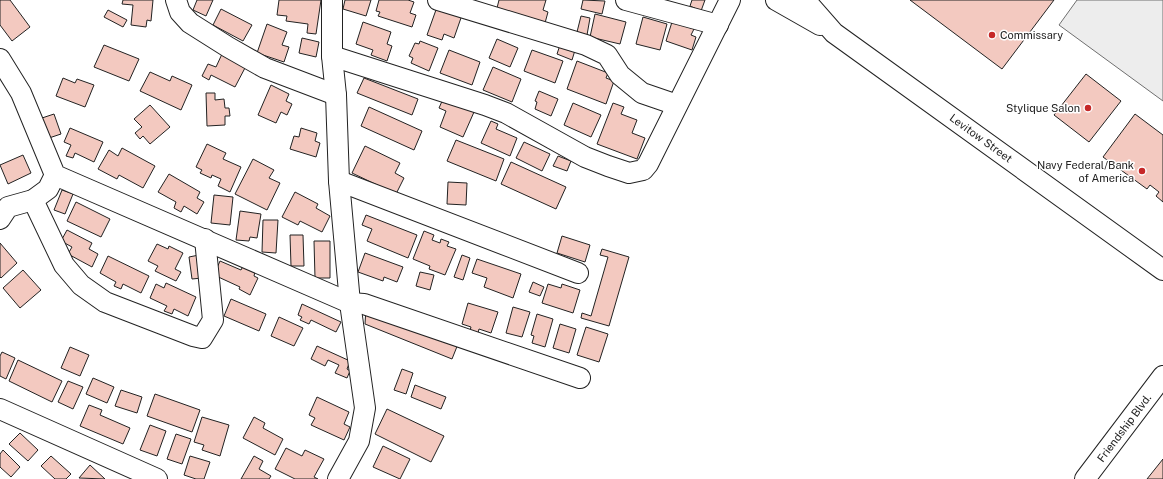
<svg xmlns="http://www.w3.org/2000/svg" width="1163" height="479" viewBox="0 0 1163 479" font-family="'Public Sans',sans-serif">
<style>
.parking{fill:#ededed;stroke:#6f6f6f}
.building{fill:#f3c9c0;stroke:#222}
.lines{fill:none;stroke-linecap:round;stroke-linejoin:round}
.minor-casing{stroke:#222;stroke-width:22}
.minor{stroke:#fff;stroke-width:20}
.poi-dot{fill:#c62828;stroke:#fff;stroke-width:1.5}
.labels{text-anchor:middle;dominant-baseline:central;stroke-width:3;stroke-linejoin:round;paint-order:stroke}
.poi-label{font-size:11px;fill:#222;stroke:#fff;text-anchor:end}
.street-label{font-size:11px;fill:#222;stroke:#fff}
</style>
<rect width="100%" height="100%" fill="#fff"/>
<path class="parking" d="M 1077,0 L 1163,0 L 1163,101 L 1059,25 Z"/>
<g class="building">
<path d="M 0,0 L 10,0 L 30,27 L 12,41 L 0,25 Z"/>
<path d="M 123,0 L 153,0 L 151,21 L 147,20 L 146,27 L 131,25 L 133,5 L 122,4 Z"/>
<path d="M 197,0 L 213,0 L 206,16 L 193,10 Z"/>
<path d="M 279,0 L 321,0 L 316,34 L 307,33 L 308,24 L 286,21 L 287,16 L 277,15 Z"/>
<path d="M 345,0 L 371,0 L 366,16 L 343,9 Z"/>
<path d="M 379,0 L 408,0 L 414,2 L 410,13 L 416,15 L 412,27 L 378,16 L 380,12 L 376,11 Z"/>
<path d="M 499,0 L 546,0 L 543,10 L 548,12 L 545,23 L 497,8 Z"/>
<path d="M 583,0 L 605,1 L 602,14 L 581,9 Z"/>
<path d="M 692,0 L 705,0 L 701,11 L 690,6 Z"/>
<path d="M 910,0 L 1054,0 L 1002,69 Z"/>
<path d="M 437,7 L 462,15 L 454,38 L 444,34 L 442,40 L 427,35 Z"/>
<path d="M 221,9 L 252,25 L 243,41 L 213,25 Z"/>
<path d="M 108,10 L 127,20 L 123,27 L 104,17 Z"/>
<path d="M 595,14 L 626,22 L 620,44 L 590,37 Z"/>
<path d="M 581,16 L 590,18 L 587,35 L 577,32 Z"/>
<path d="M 643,17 L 667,24 L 660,50 L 636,44 Z"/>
<path d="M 363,22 L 391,32 L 387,44 L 392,46 L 387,61 L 371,55 L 373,50 L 356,44 Z"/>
<path d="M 672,22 L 694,29 L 691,35 L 696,37 L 692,50 L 666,41 Z"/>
<path d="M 267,24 L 287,32 L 282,45 L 289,47 L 284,62 L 257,53 Z"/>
<path d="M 302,38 L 319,42 L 316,57 L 299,53 Z"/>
<path d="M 497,39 L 518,48 L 510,67 L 489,58 Z"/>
<path d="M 420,41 L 438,48 L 429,71 L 411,63 L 413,58 L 409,56 L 415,43 L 419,44 Z"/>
<path d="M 561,42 L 576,47 L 572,60 L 557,54 Z"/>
<path d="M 104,45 L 139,59 L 129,81 L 94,67 Z"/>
<path d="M 449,50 L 480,62 L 472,85 L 440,73 Z"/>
<path d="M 532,50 L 563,61 L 555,83 L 524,71 Z"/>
<path d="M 222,54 L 246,66 L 235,87 L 211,75 L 209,80 L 202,76 L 208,64 L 216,67 Z"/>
<path d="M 577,61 L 608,73 L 606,78 L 614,81 L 606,104 L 567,89 Z"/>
<path d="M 493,67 L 521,79 L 512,102 L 483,90 Z"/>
<path d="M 150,72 L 170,81 L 172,76 L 192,85 L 181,110 L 140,91 Z"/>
<path d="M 1086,74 L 1121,101 L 1089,142 L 1054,115 Z"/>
<path d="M 63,78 L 75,83 L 77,79 L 94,85 L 85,107 L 56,96 Z"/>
<path d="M 364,78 L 418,99 L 412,115 L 357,93 Z"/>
<path d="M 271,85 L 289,94 L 286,101 L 292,104 L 287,115 L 281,112 L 276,123 L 258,115 Z"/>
<path d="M 539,91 L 558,99 L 551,116 L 535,109 L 537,102 L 535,101 Z"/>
<path d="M 206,93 L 215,93 L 215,100 L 224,99 L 225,108 L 229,108 L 230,116 L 225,116 L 225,125 L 207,126 Z"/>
<path d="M 443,99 L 474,112 L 463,137 L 440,127 L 446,111 L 439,108 Z"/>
<path d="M 573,103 L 601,115 L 591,137 L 564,125 Z"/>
<path d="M 613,103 L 624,107 L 621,114 L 637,120 L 632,133 L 645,138 L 637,159 L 597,144 Z"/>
<path d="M 150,105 L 170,127 L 150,144 L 143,136 L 140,139 L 135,133 L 142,127 L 134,119 Z"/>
<path d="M 369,107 L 422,131 L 414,150 L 361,126 Z"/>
<path d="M 54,114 L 61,134 L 49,138 L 42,118 Z"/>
<path d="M 1135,114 L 1163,135 L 1163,202 L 1156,196 L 1159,192 L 1150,185 L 1147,189 L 1103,157 Z"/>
<path d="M 491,121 L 498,124 L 496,129 L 517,138 L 510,156 L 481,143 Z"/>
<path d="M 70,128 L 103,142 L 94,162 L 75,153 L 73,158 L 66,156 L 71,145 L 64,142 Z"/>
<path d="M 301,128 L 317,133 L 315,141 L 320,143 L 316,157 L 290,149 L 294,136 L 299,137 Z"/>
<path d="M 456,140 L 504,159 L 496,181 L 447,161 Z"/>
<path d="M 524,142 L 550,154 L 542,171 L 516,158 Z"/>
<path d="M 207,144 L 226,153 L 223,159 L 241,167 L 230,192 L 218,186 L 221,179 L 212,175 L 211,178 L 200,173 L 202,170 L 196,167 Z"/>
<path d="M 365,146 L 400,163 L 395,173 L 404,178 L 396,194 L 352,173 Z"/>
<path d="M 122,148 L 155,166 L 143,188 L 119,175 L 117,179 L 98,169 L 109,150 L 118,156 Z"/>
<path d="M 23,155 L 31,173 L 8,184 L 0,165 Z"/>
<path d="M 558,156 L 571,161 L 567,171 L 553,166 Z"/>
<path d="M 253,159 L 274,170 L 269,178 L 280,183 L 267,210 L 235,194 Z"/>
<path d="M 511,162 L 566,187 L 556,209 L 501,184 Z"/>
<path d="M 169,174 L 200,192 L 197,198 L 204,202 L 197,214 L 184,206 L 181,212 L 174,208 L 176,202 L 158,192 Z"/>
<path d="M 448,182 L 467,183 L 466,205 L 447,204 Z"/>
<path d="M 62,190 L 73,194 L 65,214 L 54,210 Z"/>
<path d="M 295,192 L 318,204 L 316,208 L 330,216 L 322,232 L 300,221 L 298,225 L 282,217 Z"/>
<path d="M 214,195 L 233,197 L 230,225 L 211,223 Z"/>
<path d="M 76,202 L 110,219 L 101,237 L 67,221 Z"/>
<path d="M 240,211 L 261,214 L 257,238 L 250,237 L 249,241 L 236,240 Z"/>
<path d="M 366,215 L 417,235 L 408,258 L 367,241 L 372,229 L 362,225 Z"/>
<path d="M 263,220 L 278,220 L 276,253 L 262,252 Z"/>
<path d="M 67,230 L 92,243 L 89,249 L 98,254 L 92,267 L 68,254 L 72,247 L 61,241 Z"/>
<path d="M 424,231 L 434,235 L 432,240 L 440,243 L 441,239 L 449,242 L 447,246 L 456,249 L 445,275 L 429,269 L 430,266 L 413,259 Z"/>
<path d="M 290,235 L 303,235 L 304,266 L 291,266 Z"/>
<path d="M 562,236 L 590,245 L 585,262 L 557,253 Z"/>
<path d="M 314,241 L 330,241 L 330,278 L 315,278 Z"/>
<path d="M 0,243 L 17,263 L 1,278 L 0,277 Z"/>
<path d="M 157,244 L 168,249 L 169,246 L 183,253 L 175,269 L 181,272 L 176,281 L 155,271 L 158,266 L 148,261 Z"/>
<path d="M 602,249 L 629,257 L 609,326 L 581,318 L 582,313 L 591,316 L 608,257 L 600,255 Z"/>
<path d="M 365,253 L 403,267 L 397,282 L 384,277 L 383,281 L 358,272 Z"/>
<path d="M 199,255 L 202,278 L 192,279 L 189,257 Z"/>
<path d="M 462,255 L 470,258 L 463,280 L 454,277 Z"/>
<path d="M 108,256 L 149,276 L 141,293 L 123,284 L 121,289 L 114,286 L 116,282 L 100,273 Z"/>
<path d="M 477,259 L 521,274 L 513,298 L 484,287 L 487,278 L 472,273 Z"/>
<path d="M 220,261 L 241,270 L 243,266 L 255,272 L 254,276 L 258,278 L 250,295 L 239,289 L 240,287 L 214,275 Z"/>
<path d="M 23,270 L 41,290 L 20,308 L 3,288 Z"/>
<path d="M 420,272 L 434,275 L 430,290 L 416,286 Z"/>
<path d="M 533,282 L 544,287 L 540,296 L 529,292 Z"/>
<path d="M 166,283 L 196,297 L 188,316 L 174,309 L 172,314 L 164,311 L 167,306 L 150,298 L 156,284 L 164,288 Z"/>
<path d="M 548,284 L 561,288 L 562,284 L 580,290 L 573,313 L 542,303 Z"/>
<path d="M 231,299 L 266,314 L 259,331 L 224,316 Z"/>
<path d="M 468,303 L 498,312 L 491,333 L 479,329 L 477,337 L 469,334 L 471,327 L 462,324 Z"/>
<path d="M 302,304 L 341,322 L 336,332 L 311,320 L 309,324 L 300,320 L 302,317 L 298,315 Z"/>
<path d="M 513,307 L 530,312 L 522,337 L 506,333 Z"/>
<path d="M 366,308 L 458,344 L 452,359 L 365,324 Z"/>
<path d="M 537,314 L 553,319 L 545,347 L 532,343 L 534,336 L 531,335 Z"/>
<path d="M 279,317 L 303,328 L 294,346 L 271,336 Z"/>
<path d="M 560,324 L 576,329 L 569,353 L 553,348 Z"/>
<path d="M 586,327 L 608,334 L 599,362 L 577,355 Z"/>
<path d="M 317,346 L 350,361 L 347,369 L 350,371 L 347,378 L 335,373 L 339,365 L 328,360 L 325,366 L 311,359 Z"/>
<path d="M 70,347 L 89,355 L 80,376 L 61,368 Z"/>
<path d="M 2,352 L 15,358 L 6,379 L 0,376 L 0,356 Z"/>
<path d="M 18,360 L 62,381 L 52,402 L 9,381 Z"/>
<path d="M 402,369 L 413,373 L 406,394 L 394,390 Z"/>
<path d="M 93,378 L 114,387 L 107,403 L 86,394 Z"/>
<path d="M 68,381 L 83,387 L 73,409 L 58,402 Z"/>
<path d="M 415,385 L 446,397 L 441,409 L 411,397 Z"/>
<path d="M 121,390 L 142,397 L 137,413 L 115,406 Z"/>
<path d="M 155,394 L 200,410 L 192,432 L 147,416 Z"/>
<path d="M 317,397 L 349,412 L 344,424 L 350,427 L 344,440 L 311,425 L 315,418 L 309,415 Z"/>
<path d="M 89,405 L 102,410 L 100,415 L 130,428 L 123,444 L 80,426 Z"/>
<path d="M 387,409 L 444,436 L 431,462 L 375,434 Z"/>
<path d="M 202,417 L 229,425 L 220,456 L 202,450 L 204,445 L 194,442 Z"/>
<path d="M 254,417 L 265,423 L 263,428 L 283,439 L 275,455 L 243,438 Z"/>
<path d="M 150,425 L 166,431 L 157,456 L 140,450 Z"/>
<path d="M 20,433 L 38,450 L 28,461 L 9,444 Z"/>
<path d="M 176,434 L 191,439 L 182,464 L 167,459 Z"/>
<path d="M 383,446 L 410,459 L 400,479 L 373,467 Z"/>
<path d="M 286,448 L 302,456 L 305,450 L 324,459 L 314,477 L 318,479 L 295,479 L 275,469 Z"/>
<path d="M 3,450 L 20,467 L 11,477 L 0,467 L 0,454 Z"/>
<path d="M 51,456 L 71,474 L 66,479 L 55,479 L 41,466 Z"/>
<path d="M 190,456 L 210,462 L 204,479 L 196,479 L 184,475 Z"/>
<path d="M 254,456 L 263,461 L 259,469 L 271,476 L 269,479 L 241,479 Z"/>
<path d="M 1163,459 L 1163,479 L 1147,479 Z"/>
<path d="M 90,465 L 105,479 L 79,478 Z"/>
</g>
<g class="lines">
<g class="minor-casing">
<g id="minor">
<path d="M 176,0 L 180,12 L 190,23 L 228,47 L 265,68 L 336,95"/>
<path d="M 332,0 L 332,56 L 336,95 L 339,181 L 350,303 L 365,408 L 359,441 L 338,479"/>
<path d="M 438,0 L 586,45 L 607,55 L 620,75 L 642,93 L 677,105"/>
<path d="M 626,0 L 718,25"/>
<path d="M 776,0 L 820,25"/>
<path d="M 805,0 L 834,33 L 1163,270"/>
<path d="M 332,56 L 485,105 L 506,113 L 585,157 L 608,166 L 629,173 L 643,170 L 648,164 L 730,0"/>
<path d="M 0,59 L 21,93 L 55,175 L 350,303 L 364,304 L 580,378"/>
<path d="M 339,181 L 578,273"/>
<path d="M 33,200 L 64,265 L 81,285 L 105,302 L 193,336 L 202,338 L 213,320 L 205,239"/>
<path d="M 0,219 L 8,207 L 33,200 L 48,189 L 55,175"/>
<path d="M 0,409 L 157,479"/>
<path d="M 1085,479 L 1163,376"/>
</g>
</g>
<use href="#minor" class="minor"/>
</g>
<g class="poi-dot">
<circle cx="992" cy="35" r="4"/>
<circle cx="1088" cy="108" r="4"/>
<circle cx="1142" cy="171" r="4"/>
</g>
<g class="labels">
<g class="poi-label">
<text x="1000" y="35" text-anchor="start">Commissary</text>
<text x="1080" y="108">Stylique Salon</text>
<text x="1134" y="165">Navy Federal/Bank<tspan x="1134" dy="13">of America</tspan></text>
</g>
<g class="street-label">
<text transform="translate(981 138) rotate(36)">Levitow Street</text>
<text transform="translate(1124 428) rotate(-53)">Friendship Blvd.</text>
</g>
</g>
</svg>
